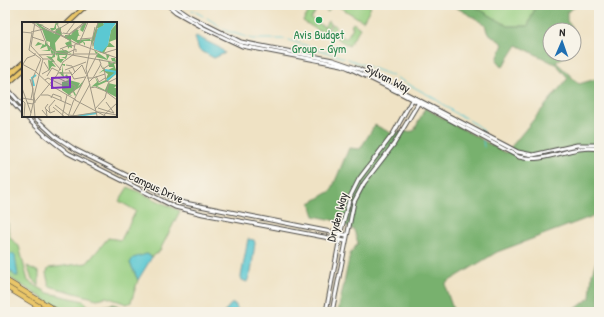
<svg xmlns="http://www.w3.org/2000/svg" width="604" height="317" viewBox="0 0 604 317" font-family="'Patrick Hand',sans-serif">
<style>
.green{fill:#96ce80;stroke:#607c56}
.forest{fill:#78b16e;stroke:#526e4c}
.water{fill:#5bc8d2;stroke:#437a7e}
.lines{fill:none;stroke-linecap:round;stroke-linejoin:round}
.stream{stroke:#5bc8d2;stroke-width:1}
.minor-casing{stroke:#484642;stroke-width:5}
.major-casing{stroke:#484642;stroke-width:6}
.highway-casing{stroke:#484642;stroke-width:6}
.minor{stroke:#fff;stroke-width:3}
.major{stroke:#eac669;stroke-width:4}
.highway{stroke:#eac669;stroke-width:4.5}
.leisure-dot{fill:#2e9e5b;stroke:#f7f3e8;stroke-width:1.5}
.labels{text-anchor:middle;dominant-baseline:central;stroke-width:3;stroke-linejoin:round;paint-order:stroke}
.leisure-label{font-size:12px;fill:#27864d;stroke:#f7f3e8}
.street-label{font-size:12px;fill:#2b2b2b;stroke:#f7f3e8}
.inset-river{fill:none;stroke:#5bc8d2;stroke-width:2}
.inset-road{fill:none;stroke:#a19987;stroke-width:1}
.view{fill:#7b2cbf;fill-opacity:0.15;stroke:#7b2cbf;stroke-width:2}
.inset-edge{fill:none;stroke:#2b2b2b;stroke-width:2}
</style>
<rect width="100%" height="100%" fill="#f7f3e8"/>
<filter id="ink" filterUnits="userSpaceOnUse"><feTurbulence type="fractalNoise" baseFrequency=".025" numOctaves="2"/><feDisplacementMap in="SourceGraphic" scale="8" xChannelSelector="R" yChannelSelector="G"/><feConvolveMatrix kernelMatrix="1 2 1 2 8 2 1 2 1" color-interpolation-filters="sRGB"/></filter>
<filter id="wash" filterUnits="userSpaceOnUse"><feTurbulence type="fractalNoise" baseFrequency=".012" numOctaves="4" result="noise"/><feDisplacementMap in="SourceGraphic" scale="16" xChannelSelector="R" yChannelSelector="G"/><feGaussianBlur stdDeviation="0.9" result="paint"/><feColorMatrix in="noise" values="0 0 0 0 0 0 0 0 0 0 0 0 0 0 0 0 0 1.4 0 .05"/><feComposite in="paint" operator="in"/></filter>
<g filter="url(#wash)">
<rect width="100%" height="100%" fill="#efe2c4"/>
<g class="green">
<path d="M 313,5 L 332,5 L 328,12 L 319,6 L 311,19 L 324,27 L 328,21 L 331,23 L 325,31 L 319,31 L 303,21 Z"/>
<path d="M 336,5 L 368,5 L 371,7 L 363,21 Z"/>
<path d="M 472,5 L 536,5 L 528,26 L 508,26 Z"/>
<path d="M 353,23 L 360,28 L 349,46 L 327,32 L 332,24 L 336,26 L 333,32 L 346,39 L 353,27 L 351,26 Z"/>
<path d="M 128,187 L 180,211 L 159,252 L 152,257 L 147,254 L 130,263 L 138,280 L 131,302 L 127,304 L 106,297 L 97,299 L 49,286 L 46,273 L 49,268 L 87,263 L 108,238 L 121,240 L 136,211 L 119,201 Z"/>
<path d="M 5,223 L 8,223 C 8,234 10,240 19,246 L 28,281 L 48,293 L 84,301 L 94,312 L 65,312 L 5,275 Z"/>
<path d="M 27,266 L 39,272 L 39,286 L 32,279 Z"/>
</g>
<g class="forest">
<path d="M 452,5 L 472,5 L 508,26 L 528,26 L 536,5 L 578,5 L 567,12 L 567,21 L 574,30 L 550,30 L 550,54 L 568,54 L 556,62 L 579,84 L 599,78 L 599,221 L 596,215 L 497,252 L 446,283 L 446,289 L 454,312 L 338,312 L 350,254 L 358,243 L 354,230 L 338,221 L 314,216 L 310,203 L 331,191 L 349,148 L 360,149 L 375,125 L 391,133 L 414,131 L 425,108 L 506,153 L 568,78 L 557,65 L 517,45 L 503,67 L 497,60 L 503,44 L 487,32 L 485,24 Z"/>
<path d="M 599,254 L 599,312 L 571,312 L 590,298 L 592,273 Z"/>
<path d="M 114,304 L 128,310 L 127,312 L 101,312 L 104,306 Z"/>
</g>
<g class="water">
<path d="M 196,36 L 220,48 L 225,53 L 214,58 L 199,50 L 195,37 Z"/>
<path d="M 248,239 L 254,240 L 255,243 L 251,272 L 247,282 L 242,280 L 241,277 Z"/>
<path d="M 5,253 L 15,255 L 18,276 L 15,276 L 11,271 L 5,270 Z"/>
<path d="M 147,254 L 152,257 L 138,280 L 130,263 L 133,258 Z"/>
<path d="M 231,304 L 235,304 L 239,312 L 224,312 Z"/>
</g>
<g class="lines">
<g class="stream">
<path d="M 185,5 L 188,8"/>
<path d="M 192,10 L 203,16"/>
<path d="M 207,18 L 227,31 L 253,39 L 285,39"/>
<path d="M 289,40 L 344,58"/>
<path d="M 348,59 L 393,76"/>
<path d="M 397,78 L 434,98 L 458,115 L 466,118"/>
<path d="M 469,120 L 483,130 L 483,132"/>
<path d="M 483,140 L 484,147"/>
</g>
</g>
</g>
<g filter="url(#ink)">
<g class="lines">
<g class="minor-casing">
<g id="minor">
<path d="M 168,5 L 176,12 L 204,28 L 242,46 L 342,65 L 349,68 L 404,95 L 519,157 C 547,164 571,144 599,149"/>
<path d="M 173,5 L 189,16 L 241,42 L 333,60 L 359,69 L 518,152 L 533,155 L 577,145 L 599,145"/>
<path d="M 5,86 L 23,106"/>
<path d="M 5,94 L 23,114"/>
<path d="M 25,116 L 45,135 L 68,153 L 175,207 L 203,214 L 345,241"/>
<path d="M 33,116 L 55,136 L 76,150 L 180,202 L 346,235"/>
<path d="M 326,312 L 342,227 L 350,197 L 359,179 L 393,134 L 412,100"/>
<path d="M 332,312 L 354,202 L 364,183 L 394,144 L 419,102"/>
</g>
</g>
<g class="major-casing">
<g id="major">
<path d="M 68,23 L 87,5"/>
<path d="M 5,72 L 15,70"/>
<path d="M 5,79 L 23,63"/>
<path d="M 5,86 L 23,70"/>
<path d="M 5,97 L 8,98"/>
</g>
</g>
<g class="highway-casing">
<g id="highway">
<path d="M 5,280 L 58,312"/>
<path d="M 5,286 L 48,312"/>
</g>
</g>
<use href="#minor" class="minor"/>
<use href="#major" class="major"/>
<use href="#highway" class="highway"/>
</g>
</g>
<circle class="leisure-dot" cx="319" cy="20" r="4"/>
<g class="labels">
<g class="leisure-label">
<text x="319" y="34">Avis Budget<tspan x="319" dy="14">Group - Gym</tspan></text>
</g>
<g class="street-label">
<text transform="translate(388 78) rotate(27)">Sylvan Way</text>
<text transform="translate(156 187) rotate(25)">Campus Drive</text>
<text transform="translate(337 217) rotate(-75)">Dryden Way</text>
</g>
</g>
<g transform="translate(22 22)">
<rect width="95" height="95" fill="#efe2c4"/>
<path d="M 34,0 L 37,2 L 34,3 L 34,7 L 39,5 L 39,12 L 41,11 L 33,21 L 34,29 L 44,28 L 50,32 L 46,31 L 44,37 L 39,35 L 43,35 L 44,33 L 37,33 L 38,37 L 42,37 L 39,41 L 35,38 L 36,32 L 35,34 L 33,31 L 33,35 L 30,36 L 33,40 L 30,40 L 34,45 L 30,44 L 27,49 L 26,38 L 30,39 L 24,34 L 30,35 L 32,30 L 30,33 L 28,27 L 28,29 L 19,29 L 26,28 L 25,24 L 18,27 L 21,22 L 13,24 L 16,20 L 23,23 L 23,19 L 30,28 L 34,31 L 36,30 L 34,30 L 28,26 L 28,20 L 25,19 L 26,23 L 25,21 L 20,7 L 13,1 L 22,3 L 19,4 L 33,12 L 34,7 L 30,9 L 28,6 L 32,6 ZM 65,0 L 61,10 L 58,8 L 60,5 L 56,9 L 57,13 L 59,13 L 56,14 L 55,18 L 68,17 L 69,19 L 76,0 L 81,0 L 82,3 L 77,8 L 77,6 L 75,6 L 77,10 L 71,20 L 72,27 L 70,19 L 71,27 L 69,19 L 61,19 L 63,21 L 63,24 L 61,20 L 57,22 L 49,17 L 50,26 L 47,25 L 47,27 L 43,21 L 48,19 L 43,16 L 43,13 L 49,13 L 53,7 L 57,8 L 61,2 L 59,1 ZM 95,1 L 95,17 L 87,20 L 93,25 L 85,25 L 82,31 L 88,33 L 85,38 L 90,39 L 89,36 L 93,36 L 94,40 L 74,35 L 76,31 L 74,32 L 72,28 L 85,37 L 84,32 L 77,30 L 86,23 L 89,8 ZM 76,37 L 78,37 L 85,39 L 90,41 L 87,42 L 91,41 L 95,41 L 92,42 L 95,51 L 86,59 L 75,64 L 83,68 L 86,61 L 95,63 L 92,66 L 95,66 L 94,75 L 73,64 L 69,65 L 75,60 L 73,55 L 77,61 L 86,57 L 84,57 L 86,52 L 81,49 L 76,52 L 82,47 L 80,43 L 84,49 L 92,45 L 87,45 L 86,39 ZM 40,42 L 43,42 L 43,44 L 40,43 L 42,55 L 46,56 L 43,54 L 45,52 L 47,58 L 58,61 L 56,65 L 62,58 L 59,64 L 55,71 L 58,65 L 52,69 L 54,73 L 53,74 L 51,70 L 48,72 L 50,74 L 47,73 L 40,68 L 40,60 L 47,58 L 40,54 L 37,50 L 40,50 Z" fill="#78b16e"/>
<path d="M 81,0 L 94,1 L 89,8 L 86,23 L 80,30 L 72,27 L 72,19 L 76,6 L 82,3 Z" fill="#5bc8d2"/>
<path class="inset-river" d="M 83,48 L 95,50M 85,58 L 95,50M 12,64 L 10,56 L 14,53M 56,94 L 75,91"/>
<path class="inset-road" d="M 9,0 L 18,6 L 24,21 L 33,30 L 95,41M 13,0 L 9,24 L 21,37 L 12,74 L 13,81M 34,0 L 40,12M 15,1 L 53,21 L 95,36M 73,5 L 64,47 L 75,94M 0,10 L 10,11 L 7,28 L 19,37 L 10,58 L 13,95M 9,10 L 22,7 L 44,15 L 65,0M 32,10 L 48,0M 41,11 L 47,12 L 63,0M 44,12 L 53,0M 10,15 L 22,19M 58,17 L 70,16M 57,22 L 66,0M 71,24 L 76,0M 38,27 L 48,23 L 52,24M 40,27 L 45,31 L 54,27 L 54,30M 82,31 L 95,27M 17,33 L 34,32M 51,33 L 53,22 L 56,22M 21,37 L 29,37 L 39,48M 0,42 L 13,49 L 28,63 L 54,78M 1,42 L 5,36 L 13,33 L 13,31M 78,42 L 81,47 L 90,41M 44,43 L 50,44 L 53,50M 82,46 L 84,59 L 87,60M 43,48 L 64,40M 47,48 L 52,57 L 63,55M 36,51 L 50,51M 20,52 L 27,48 L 22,40M 50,53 L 60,43 L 64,52M 25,54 L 30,46 L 36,49M 74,54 L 77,60 L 83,56M 34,55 L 53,64 L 53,68 L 46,73M 65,56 L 71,56 L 79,42 L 77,37M 8,57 L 11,67 L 9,77M 23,58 L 26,56 L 40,63M 67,60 L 71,56 L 83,52M 0,66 L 9,91M 68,66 L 73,65 L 83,69 L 95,78M 19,73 L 26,73 L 49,83M 0,76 L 12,78 L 11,82 L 5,81M 29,76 L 31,72 L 39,75 L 39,79M 0,78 L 3,81 L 2,95M 53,78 L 85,95M 84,80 L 92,91M 26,82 L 23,86 L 28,91 L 33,89M 33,83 L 46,93 L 67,95M 31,85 L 43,95M 76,86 L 92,91M 73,87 L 83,76 L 87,60 L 95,56M 20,88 L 25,94 L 24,87M 28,91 L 27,85 L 33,78M 51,93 L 68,62M 82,93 L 95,81M 8,95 L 11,82 L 35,53 L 41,40 L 52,32 L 76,32M 40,95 L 45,73M 44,95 L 77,90 L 95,93M 46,95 L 51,80 L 75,33"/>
<path class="view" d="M 48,55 L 48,65 L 30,66 L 30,56 Z"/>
<rect width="95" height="95" class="inset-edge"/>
</g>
<rect width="604" height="317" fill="none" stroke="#f7f3e8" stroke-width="20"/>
<g transform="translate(562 42) rotate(2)"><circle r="19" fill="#f7f3e8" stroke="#a5a39c"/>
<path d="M0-3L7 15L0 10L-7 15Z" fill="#1f6fb2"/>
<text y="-6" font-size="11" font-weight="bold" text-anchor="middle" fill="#2b2b2b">N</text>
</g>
</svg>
